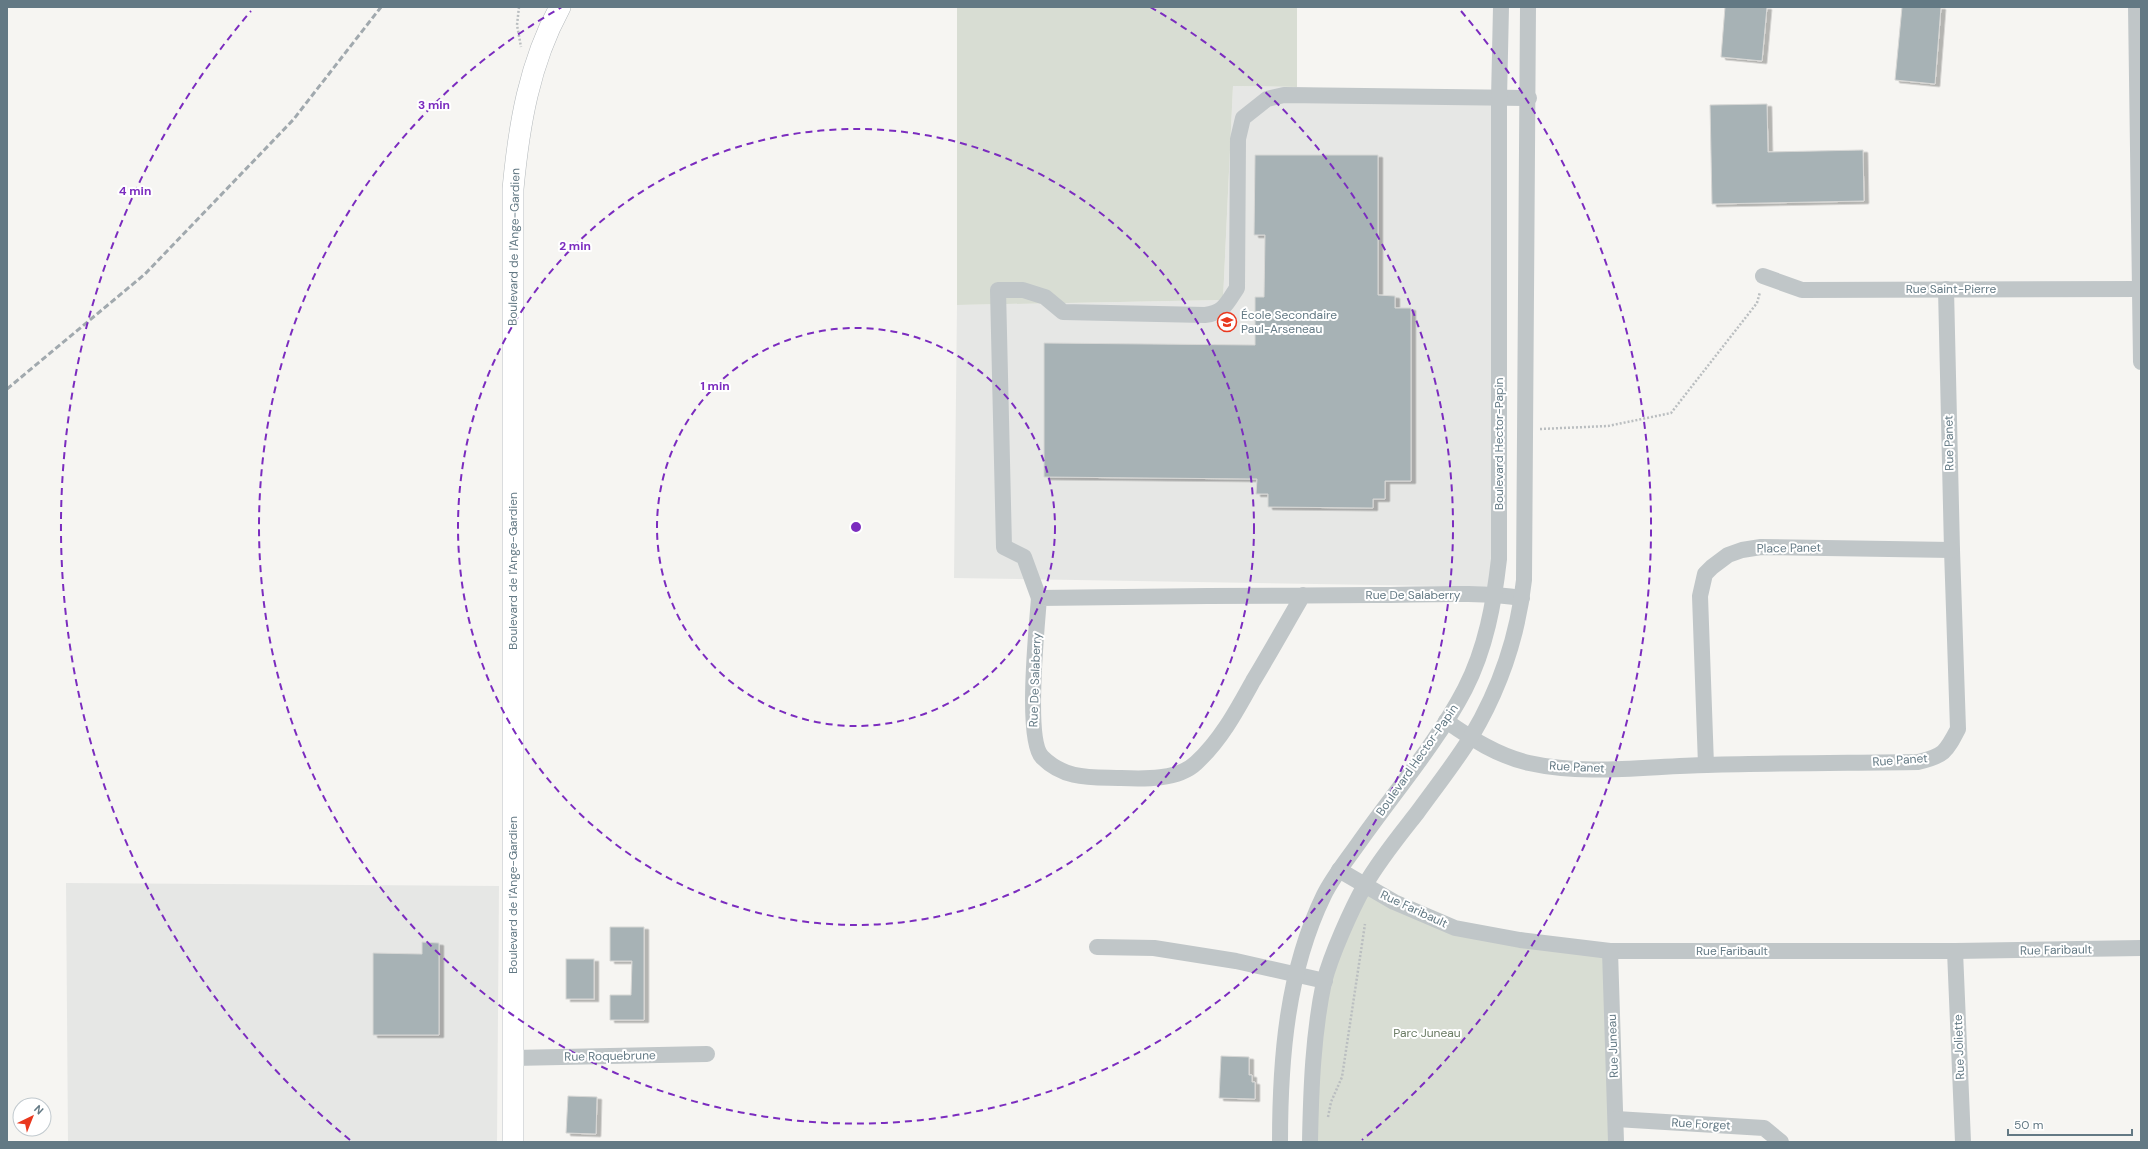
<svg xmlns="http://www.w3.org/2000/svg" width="2148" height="1149" viewBox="0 0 2148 1149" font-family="'DM Sans',sans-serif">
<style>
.built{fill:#e6e7e5}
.green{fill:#d8ddd3}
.building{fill:#a7b2b5;stroke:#d7d7d5;filter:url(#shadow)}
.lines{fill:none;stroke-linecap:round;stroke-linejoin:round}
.major-casing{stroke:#b4b9bc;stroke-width:22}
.path{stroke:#babec0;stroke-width:2.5;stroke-dasharray:2 2;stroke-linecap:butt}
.minor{stroke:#c0c6c8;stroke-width:16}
.major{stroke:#fff;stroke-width:21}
.rail{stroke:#a1a9ae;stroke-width:3;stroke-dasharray:6 3;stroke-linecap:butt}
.ring{fill:none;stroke:#7b2cbf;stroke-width:2;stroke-dasharray:7 5}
.labels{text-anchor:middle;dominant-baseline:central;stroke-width:4;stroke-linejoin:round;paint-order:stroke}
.street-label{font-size:12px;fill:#637984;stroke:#fff}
.poi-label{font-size:12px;fill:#637984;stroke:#fff;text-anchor:start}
.park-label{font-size:12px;fill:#6a7b63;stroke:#fff}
.centre{fill:#7b2cbf;stroke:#fff;stroke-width:2}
.ring-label{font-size:12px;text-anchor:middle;font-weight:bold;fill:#7b2cbf;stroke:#fff;stroke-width:4;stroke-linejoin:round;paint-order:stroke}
</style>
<defs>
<filter id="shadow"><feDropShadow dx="4.5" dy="2.5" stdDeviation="0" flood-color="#0004"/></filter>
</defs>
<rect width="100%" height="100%" fill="#f6f5f2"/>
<g class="built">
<path d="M 1233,86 L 1297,87 L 1499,99 L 1498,587 L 954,578 L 957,305 L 1223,300 Z"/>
<path d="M 66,883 L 499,886 L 497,1142 L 68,1142 Z"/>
</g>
<g class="green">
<path d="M 957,7 L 1297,7 L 1297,87 L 1233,86 L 1223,300 L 957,305 Z"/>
<path d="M 1365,885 L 1455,928 L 1610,951 L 1616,1142 L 1310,1142 L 1319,1016 Z"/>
</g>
<g class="building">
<path d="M 1725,7 L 1767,7 L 1762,61 L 1721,57 Z"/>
<path d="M 1902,7 L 1941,7 L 1935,84 L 1895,80 Z"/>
<path d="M 1767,104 L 1768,152 L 1863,150 L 1864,201 L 1712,204 L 1710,105 Z"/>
<path d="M 1255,155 L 1378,155 L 1378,295 L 1395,296 L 1395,308 L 1411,308 L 1411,481 L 1385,481 L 1385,499 L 1373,499 L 1373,508 L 1268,507 L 1268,494 L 1256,494 L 1257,479 L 1044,477 L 1044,343 L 1255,345 L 1255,297 L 1264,297 L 1265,235 L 1254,235 Z"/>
<path d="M 610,927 L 644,927 L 644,1020 L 610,1020 L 610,995 L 631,995 L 632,961 L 610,961 Z"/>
<path d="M 422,942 L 439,943 L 439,1035 L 373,1035 L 373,953 L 422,954 Z"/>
<rect x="566" y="959" width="28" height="40"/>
<path d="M 1221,1056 L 1249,1057 L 1249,1075 L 1252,1075 L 1252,1082 L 1255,1082 L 1255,1099 L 1219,1098 Z"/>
<path d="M 568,1096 L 597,1097 L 596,1134 L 566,1133 Z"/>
</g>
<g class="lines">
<g class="major-casing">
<path id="major" d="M 513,1142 L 513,189 C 519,125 529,64 560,7"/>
</g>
<g class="path">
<path d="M 519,7 L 517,25 L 521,47"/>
<path d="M 1540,429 L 1608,426 L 1671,413 L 1757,303 L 1760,292"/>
<path d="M 1328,1117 L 1331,1102 L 1342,1077 L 1365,924"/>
</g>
<g class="minor">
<path d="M 2136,7 L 2141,362"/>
<path d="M 1763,276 L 1802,290 L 2141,289"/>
<path d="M 1303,595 C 1286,624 1270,653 1253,681 C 1237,710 1221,740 1196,763 C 1178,780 1144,779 1121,778 C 1091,777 1065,780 1042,757 C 1025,739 1037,626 1039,598 C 1151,597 1262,595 1374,595 C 1422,595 1476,591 1522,598"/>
<path d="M 1039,598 L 1024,557 L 1004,547 L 998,290 L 1023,290 L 1045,297 L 1063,312 L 1205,315 C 1224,313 1227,303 1237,288 L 1238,139 L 1243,118 L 1267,99 L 1284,95 L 1529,98"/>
<path d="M 1446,721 C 1472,739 1498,756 1529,763 C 1587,776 1648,766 1707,765 C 1777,763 1848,763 1918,762 C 1944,756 1946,752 1958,729 L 1952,550 L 1946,289"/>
<path d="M 1706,765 L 1700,596 L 1705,574 L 1712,567 L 1728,555 L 1742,550 L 1761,547 L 1952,550"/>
<path d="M 1339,870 L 1394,902 L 1455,928 L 1520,940 L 1610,951 L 1955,951 L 2141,948"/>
<path d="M 1097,947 L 1154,948 L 1236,961 L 1325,981"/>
<path d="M 1610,951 L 1616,1142"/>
<path d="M 1955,951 L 1963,1142"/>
<path d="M 513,1058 L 707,1054"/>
<path d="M 1616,1119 L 1764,1128 L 1781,1142"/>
<path d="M 1280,1142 C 1280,1058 1287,971 1324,895 C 1333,877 1346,861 1358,844 C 1393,794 1437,743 1465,689 C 1486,648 1494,603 1499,559 L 1499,99 L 1501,7"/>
<path d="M 1310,1142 C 1311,1089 1313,1034 1324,982 C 1331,955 1351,910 1365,885 C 1380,859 1399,836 1417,813 C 1435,788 1455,763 1471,737 C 1499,690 1518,635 1524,580 L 1528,7"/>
</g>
<use href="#major" class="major"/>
<path class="rail" d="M 7,389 L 145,274 L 293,120 L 381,7"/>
</g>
<g class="ring">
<circle cx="856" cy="527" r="199"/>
<circle cx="856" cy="527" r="398"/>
<path d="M1150 7A597 597 0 1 1 562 7"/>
<path d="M350 1140A795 795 0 0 1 251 11M1461 11A795 795 0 0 1 1362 1140"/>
</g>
<defs>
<g id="school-ring" transform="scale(1)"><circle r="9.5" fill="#fff" stroke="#e9381e" stroke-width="1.5"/><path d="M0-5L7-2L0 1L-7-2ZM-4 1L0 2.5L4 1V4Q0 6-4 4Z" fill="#e9381e"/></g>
</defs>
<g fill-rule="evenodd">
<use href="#school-ring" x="1227" y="322"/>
</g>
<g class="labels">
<g class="street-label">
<text transform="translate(514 247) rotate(-89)">Boulevard de l'Ange-Gardien</text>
<text x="1951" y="289">Rue Saint-Pierre</text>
<text transform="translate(1949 443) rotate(-91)">Rue Panet</text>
<text transform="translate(1499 444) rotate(-90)">Boulevard Hector-Papin</text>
<text transform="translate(1789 548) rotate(-1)">Place Panet</text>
<text transform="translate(513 571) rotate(-90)">Boulevard de l'Ange-Gardien</text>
<text x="1413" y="595">Rue De Salaberry</text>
<text transform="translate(1035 680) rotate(-88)">Rue De Salaberry</text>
<text transform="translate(1417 760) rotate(-55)">Boulevard Hector-Papin</text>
<text transform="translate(1900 760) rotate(-4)">Rue Panet</text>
<text transform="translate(1577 767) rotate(3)">Rue Panet</text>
<text transform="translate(513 895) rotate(-90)">Boulevard de l'Ange-Gardien</text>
<text transform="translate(1414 909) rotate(25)">Rue Faribault</text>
<text transform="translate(2056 950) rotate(-1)">Rue Faribault</text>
<text x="1732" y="951">Rue Faribault</text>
<text transform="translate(1613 1046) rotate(-92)">Rue Juneau</text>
<text transform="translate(1959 1047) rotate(-92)">Rue Joliette</text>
<text transform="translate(610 1056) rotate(-1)">Rue Roquebrune</text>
<text transform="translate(1701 1124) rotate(3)">Rue Forget</text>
</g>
<g class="poi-label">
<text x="1241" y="315">École Secondaire<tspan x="1241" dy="14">Paul-Arseneau</tspan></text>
</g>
<g class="park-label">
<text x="1427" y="1033">Parc Juneau</text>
</g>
</g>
<circle cx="856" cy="527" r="6" class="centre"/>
<g class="ring-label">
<text x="434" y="109">3 min</text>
<text x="135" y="195">4 min</text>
<text x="575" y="250">2 min</text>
<text x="715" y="390">1 min</text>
</g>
<rect width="2148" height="1149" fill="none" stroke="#637984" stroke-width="16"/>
<g transform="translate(32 1117) rotate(43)"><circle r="19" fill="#ffffff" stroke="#c1c9ce"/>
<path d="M0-3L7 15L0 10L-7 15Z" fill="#e9381e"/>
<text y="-6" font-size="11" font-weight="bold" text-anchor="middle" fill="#637984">N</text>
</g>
<path d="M2008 1129v6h124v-6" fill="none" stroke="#637984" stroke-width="2"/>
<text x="2014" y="1129" font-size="12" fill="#637984" stroke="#ffffff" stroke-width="3" paint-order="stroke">50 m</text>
</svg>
